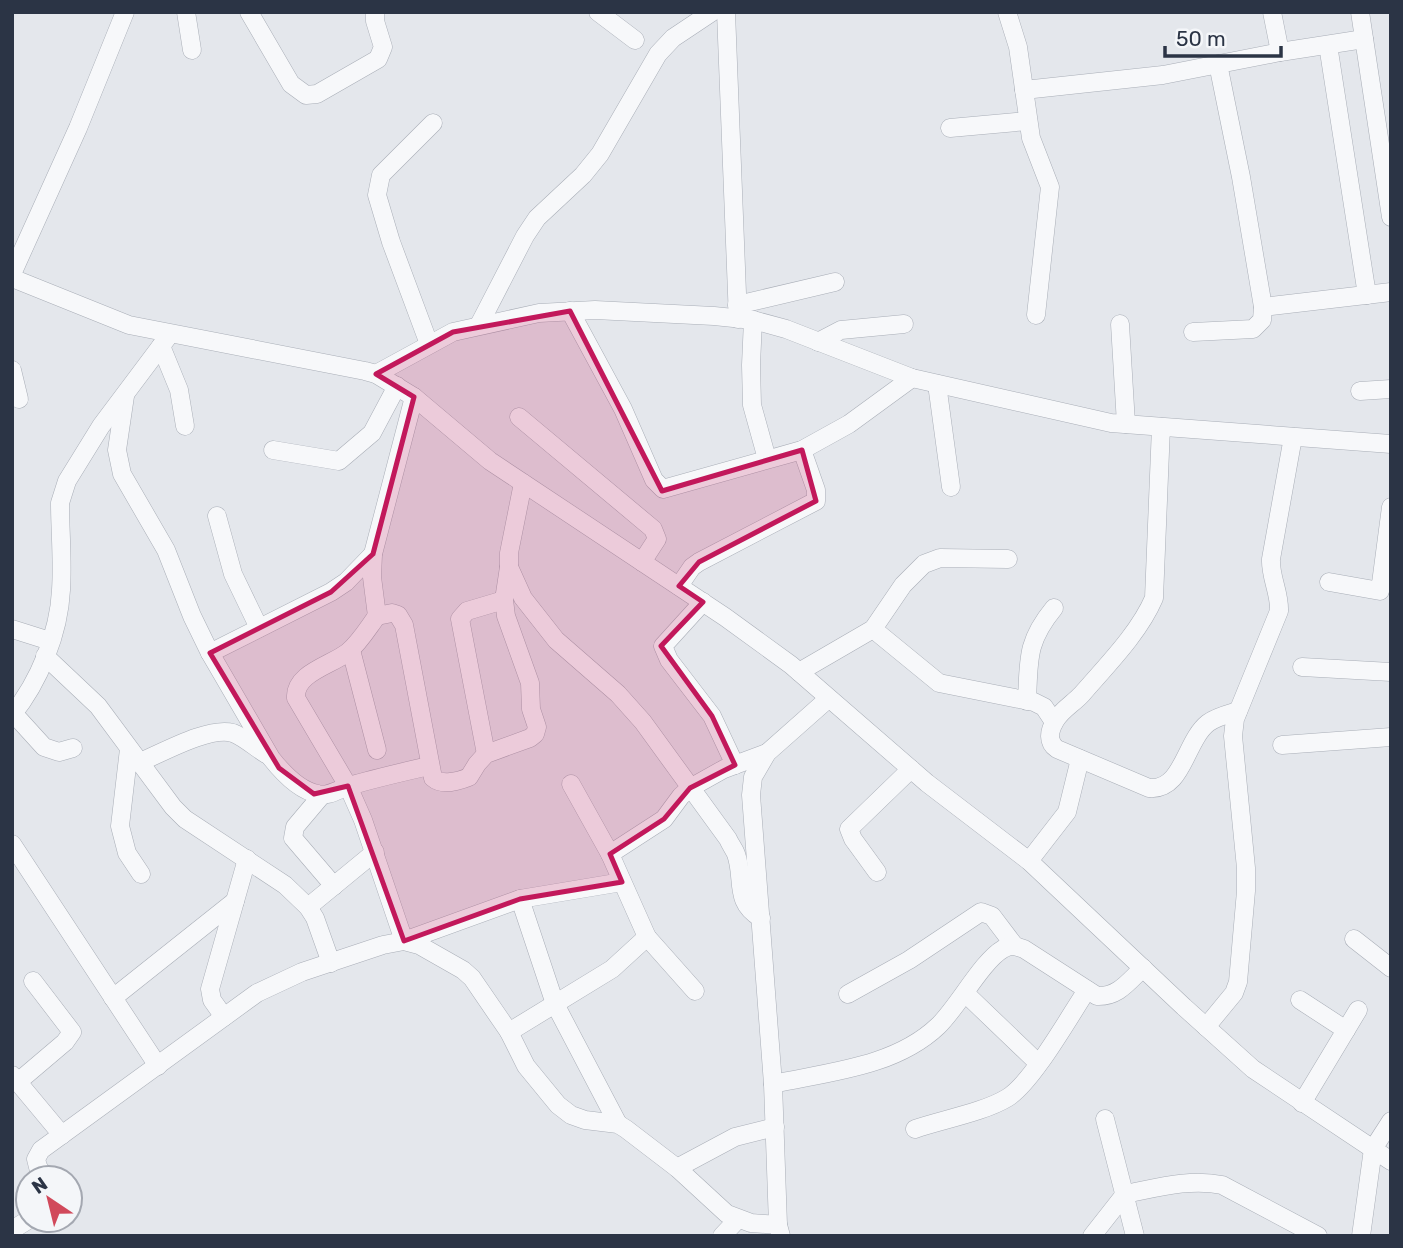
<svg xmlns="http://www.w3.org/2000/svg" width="1403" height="1248" viewBox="0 0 1403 1248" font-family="Rubik,sans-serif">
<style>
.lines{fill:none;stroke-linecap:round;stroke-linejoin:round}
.minor-casing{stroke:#a9aeb7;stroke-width:19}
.minor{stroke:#f7f8fa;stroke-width:18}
.marked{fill:#c2185b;fill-opacity:0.2;stroke:#c2185b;stroke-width:5;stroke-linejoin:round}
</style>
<rect width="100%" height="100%" fill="#e4e7ec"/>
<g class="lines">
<g class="minor-casing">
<g id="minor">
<path d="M 186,12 L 192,50"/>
<path d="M 249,12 L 291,84 L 306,95 L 317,94 L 378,59 L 383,47 L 375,21 L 375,13"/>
<path d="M 598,12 L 635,40"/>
<path d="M 726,12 L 738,319"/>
<path d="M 1007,12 L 1018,47 L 1031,138 L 1050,187 L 1036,315"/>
<path d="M 1272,12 L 1280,52"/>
<path d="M 1360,12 L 1391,217"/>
<path d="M 1328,45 L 1367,295"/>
<path d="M 1218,64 L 1241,177 L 1263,307 L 1391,292"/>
<path d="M 1024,90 L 1163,75 L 1280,52 L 1364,39"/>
<path d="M 950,128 L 1028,121"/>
<path d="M 12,274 L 78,128 L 125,12"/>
<path d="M 12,278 L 129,325 L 365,371 L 376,374 L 414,397 L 490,461 L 725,617 L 791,665 L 927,783 L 1029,861 L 1184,1007 L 1253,1069 L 1391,1161"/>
<path d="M 737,305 L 835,282"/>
<path d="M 570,311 L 623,409 L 654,480 L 663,489 L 802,450 L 849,424 L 912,378"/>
<path d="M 753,320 L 751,365 L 752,405 L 767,459"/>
<path d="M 1120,324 L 1126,424"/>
<path d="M 479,325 L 525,236 L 537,218 L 583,175 L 600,154 L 658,54 L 673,38 L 712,12"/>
<path d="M 1193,332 L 1253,329 L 1262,320 L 1263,307"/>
<path d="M 818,342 L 841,330 L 904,324"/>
<path d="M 429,344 L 391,242 L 377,195 L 381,175 L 433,123"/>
<path d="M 161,346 L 179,390 L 185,426"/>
<path d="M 12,370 L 19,399"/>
<path d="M 376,374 L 453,332 L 539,313 L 595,310 L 714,316 L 753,320 L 786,329 L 912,378 L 1111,423 L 1391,444"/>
<path d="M 937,384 L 951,487"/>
<path d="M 1360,391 L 1391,389"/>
<path d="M 125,396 L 117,450 L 122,474 L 166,550 L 192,616 L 210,653 L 271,758 C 282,772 300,791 318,794 C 328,797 339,789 349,786 C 376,778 403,772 429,766"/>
<path d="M 519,417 L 653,529 L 657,539 L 642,562"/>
<path d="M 1161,427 L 1154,598 C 1139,633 1107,665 1082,694 C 1074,703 1061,710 1055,721 C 1049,731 1047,742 1057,749 L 1149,788 C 1183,791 1185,741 1208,723 C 1216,717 1228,714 1238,711"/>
<path d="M 273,450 L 339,461 L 372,433 L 397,386"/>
<path d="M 523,483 L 509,553 L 509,567 L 523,598 L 556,640 L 618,694 L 643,722 L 728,839 C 730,844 734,849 736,854 C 745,879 733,902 761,918"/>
<path d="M 217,516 L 233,574 L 259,628"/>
<path d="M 509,567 L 504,600 L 506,616 L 530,683 L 531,709 L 537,727 L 535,734 L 530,738 L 486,754 L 477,764 L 469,777 C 459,781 442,786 433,778 L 404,625 L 398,615 L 392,613 L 377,616 C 368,628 360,642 348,652 C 332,665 294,673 296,698 L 348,786 L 363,820 L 404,941 L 520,899 L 622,882"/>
<path d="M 1329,582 L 1380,591 L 1391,507"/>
<path d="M 679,586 L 692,567 L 699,562 L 816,501 L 816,490 L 802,450"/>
<path d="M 703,602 L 663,646 L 669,660 L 712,716 L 735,765"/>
<path d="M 377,616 L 372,577 L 373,554 L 414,397"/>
<path d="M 12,629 L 50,641"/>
<path d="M 873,629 L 939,683 L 1034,702 L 1044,707 L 1054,722"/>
<path d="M 351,650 L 377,750"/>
<path d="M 210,653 L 331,592 L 346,582 L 373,554"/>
<path d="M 45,656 L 98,706 L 173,807 L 185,819 L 285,885 L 308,907 L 315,918 L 331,963"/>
<path d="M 1302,667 L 1391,672"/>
<path d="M 799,672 L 873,629 L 903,585 L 924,564 L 940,558 L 1008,559"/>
<path d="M 1027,701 C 1029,660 1026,642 1054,608"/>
<path d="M 14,714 L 44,747 L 59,752 L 73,748"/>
<path d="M 12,715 C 39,682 59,633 61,590 C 63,561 60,531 60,503 L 67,481 L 101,426 L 170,334"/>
<path d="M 1282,745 L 1391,737"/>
<path d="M 129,749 L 120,826 L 127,853 L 141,874"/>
<path d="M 486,754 L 460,619 L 467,611 L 504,600"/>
<path d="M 138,763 C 162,753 209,726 233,733 C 244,737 256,748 266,754"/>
<path d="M 571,784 L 610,854"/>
<path d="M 322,795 L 295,827 L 293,838 L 334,886"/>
<path d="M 12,844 L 158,1066"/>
<path d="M 1029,861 L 1067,812 L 1080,759"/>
<path d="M 877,872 L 853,839 L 849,829 L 911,769"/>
<path d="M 520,899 L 555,1004 L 618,1124"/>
<path d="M 308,907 L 375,852"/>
<path d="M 647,937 L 695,991"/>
<path d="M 1354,939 L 1391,968"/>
<path d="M 965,993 L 1038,1063"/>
<path d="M 848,994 L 909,960 L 981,912 L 992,916 L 1014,945"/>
<path d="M 113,998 L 235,901"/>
<path d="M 1300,1000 L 1346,1030"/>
<path d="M 224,1017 L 212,1000 L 210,989 L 247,859"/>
<path d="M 1206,1027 L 1234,993 L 1238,982 L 1246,891 L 1246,868 L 1233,736 L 1235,719 L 1279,611 C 1280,593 1270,577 1271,559 L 1293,437"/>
<path d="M 509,1032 L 612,969 L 647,937 L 610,854 L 664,819 L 681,796 L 690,788 L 724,769 L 767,753"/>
<path d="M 12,1075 L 62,1135"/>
<path d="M 19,1081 L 65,1042 L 72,1032 L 33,981"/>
<path d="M 773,1084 C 828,1072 895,1067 938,1026 C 958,1007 982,961 1003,949 C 1011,944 1016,946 1024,949 L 1097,996 C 1118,997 1128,982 1143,968"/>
<path d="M 1302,1103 L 1358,1010"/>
<path d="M 1105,1119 L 1135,1236"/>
<path d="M 915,1129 C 941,1120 984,1112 1007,1098 C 1032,1083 1069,1017 1087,990"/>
<path d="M 677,1168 L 735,1137 L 775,1127"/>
<path d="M 46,1178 L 38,1167 L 36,1159 L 41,1150 L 257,993 L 302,972 L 383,945 L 404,941 L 419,945 L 463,970 L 472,978 L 509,1032 L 526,1066 L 558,1105 L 571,1115 L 585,1120 L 618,1124 L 626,1129 L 677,1168 L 727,1214 L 751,1223 L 778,1225"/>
<path d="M 12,1230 L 28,1220"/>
<path d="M 722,1236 L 738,1219"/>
<path d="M 781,1236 L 778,1225 L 773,1084 L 751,795 L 753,777 L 767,753 L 828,699"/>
<path d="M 1092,1236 L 1125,1194 C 1156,1188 1190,1178 1222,1185 L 1318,1236"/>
<path d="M 1361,1236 L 1373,1149 L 1391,1121"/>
</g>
</g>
<use href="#minor" class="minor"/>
</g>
<path class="marked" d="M 570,311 L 662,491 L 802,450 L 816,501 L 699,562 L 679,586 L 703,602 L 661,646 L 712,716 L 735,765 L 690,788 L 664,819 L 610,854 L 622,882 L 520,899 L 404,941 L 348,786 L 314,794 L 279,768 L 210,653 L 331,592 L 373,554 L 414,397 L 376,374 L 453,332 Z"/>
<rect width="1403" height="1248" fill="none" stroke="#2b3445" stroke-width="28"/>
<g transform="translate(49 1199) rotate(325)"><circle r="33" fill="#f4f6f9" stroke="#a4a8b1" stroke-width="2"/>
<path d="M0-5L12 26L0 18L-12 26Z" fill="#d1495b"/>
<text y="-10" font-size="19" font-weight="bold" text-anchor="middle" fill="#2b3445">N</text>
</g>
<path d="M1165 46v10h116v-10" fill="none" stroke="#2b3445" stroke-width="3.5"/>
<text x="1176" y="46" font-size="21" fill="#2b3445" stroke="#f4f6f9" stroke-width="5" paint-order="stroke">50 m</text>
</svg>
